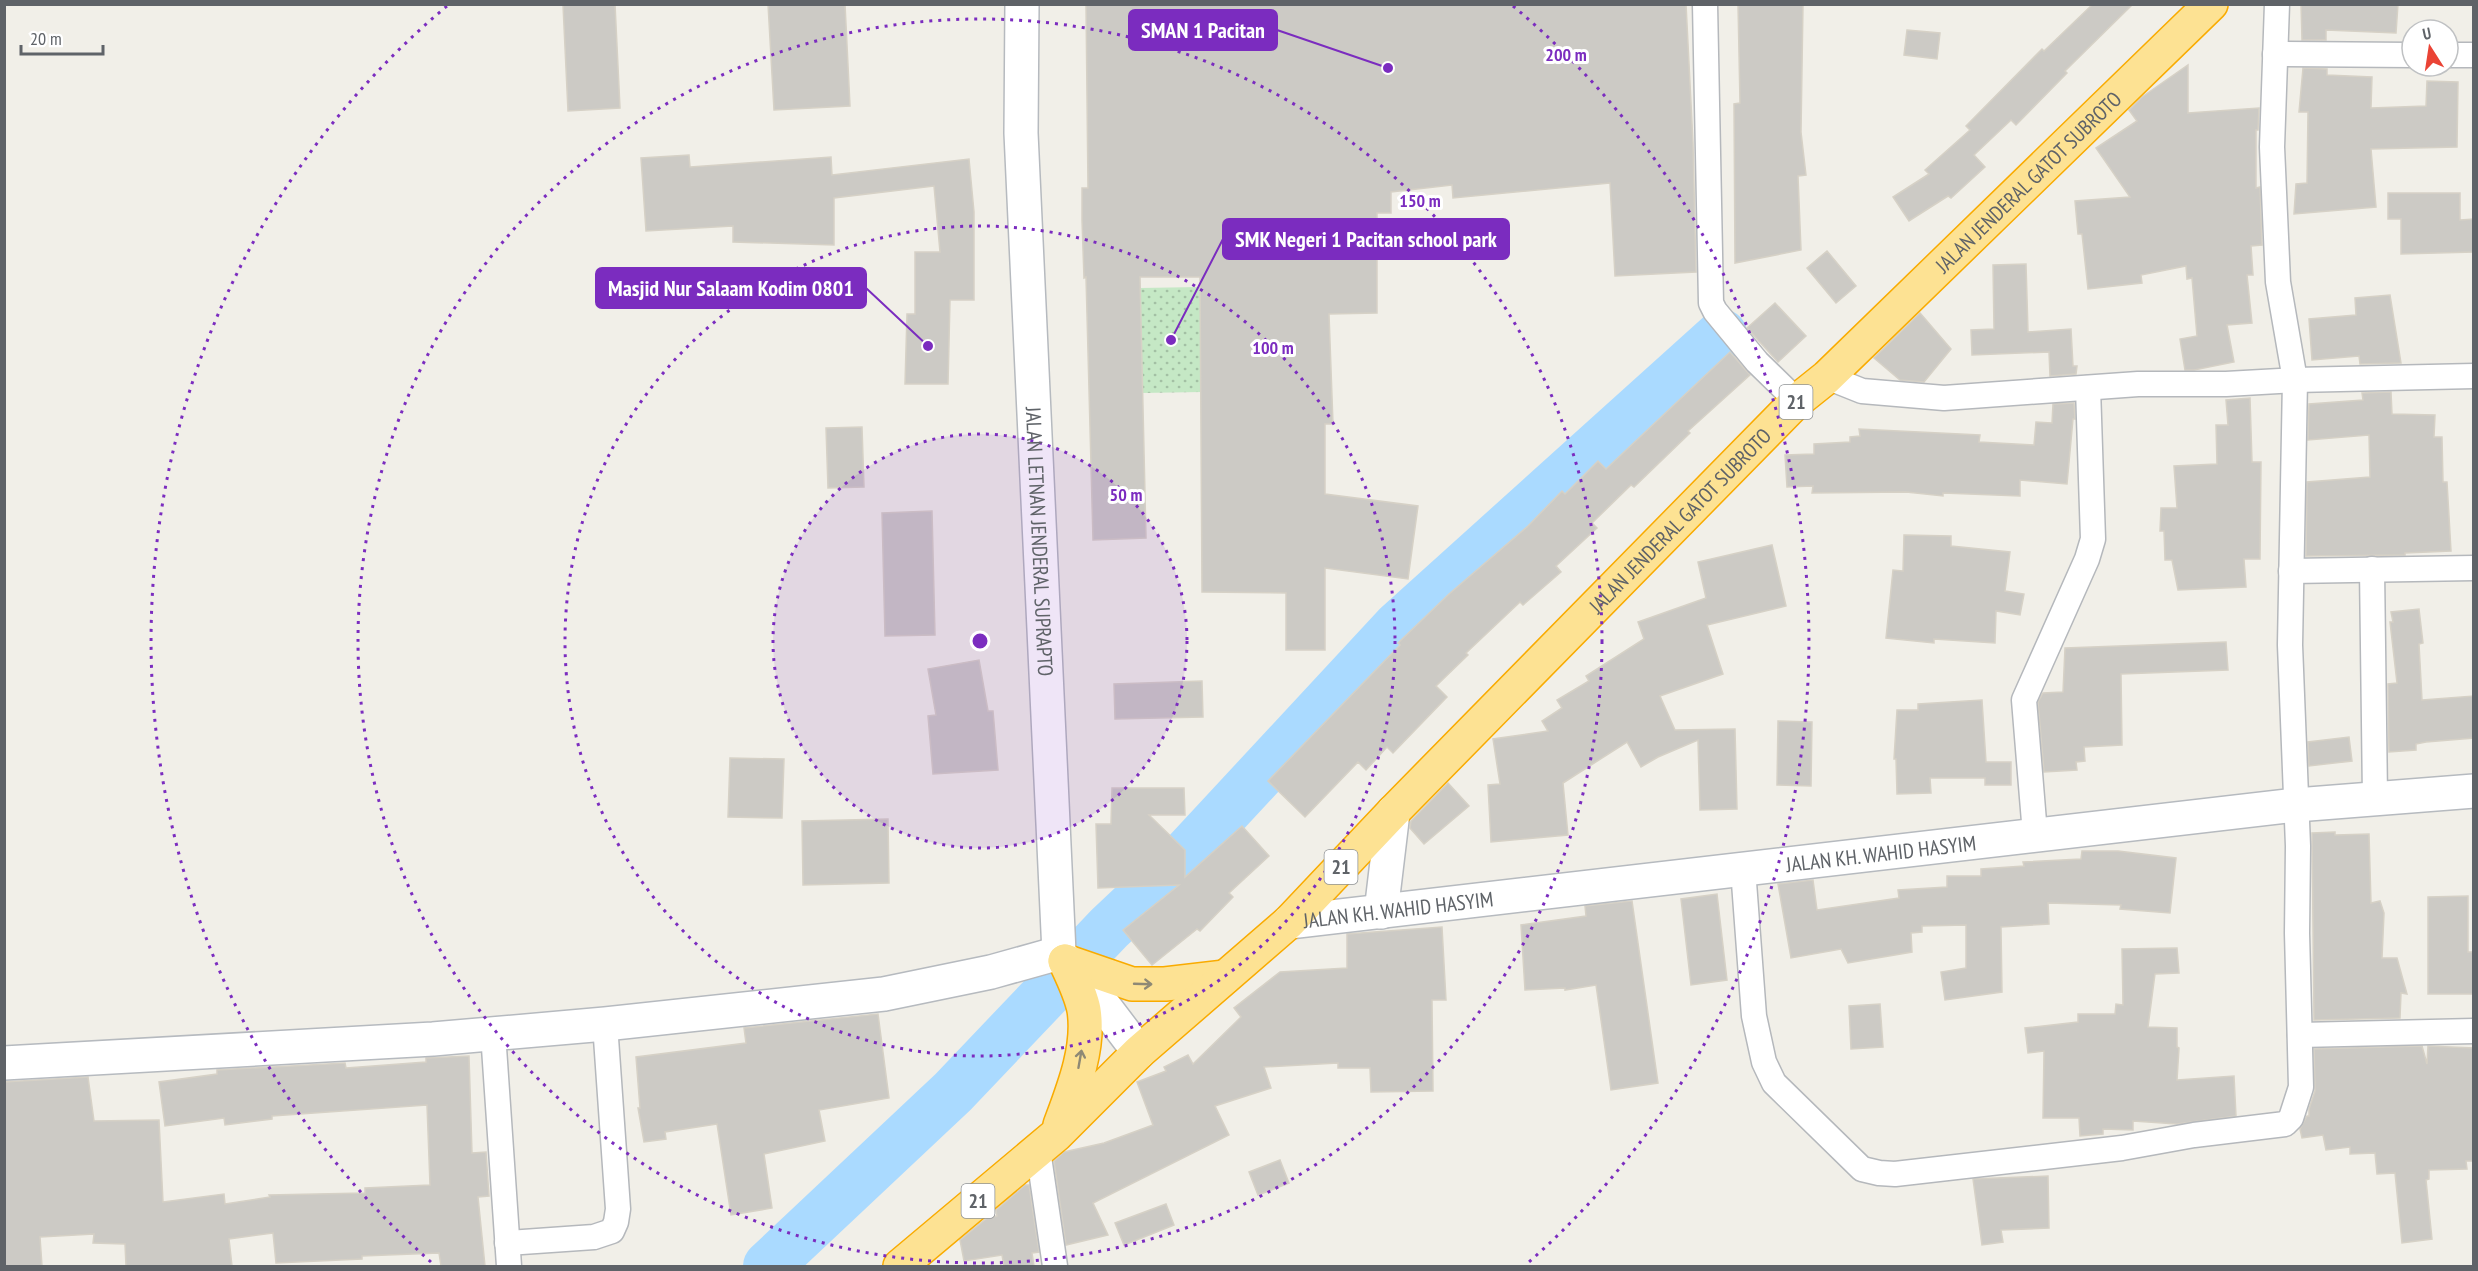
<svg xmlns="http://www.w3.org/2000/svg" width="2478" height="1271" viewBox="0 0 2478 1271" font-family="'PT Sans Narrow',sans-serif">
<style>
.green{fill:url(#green-dots)}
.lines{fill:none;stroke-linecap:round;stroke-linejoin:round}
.river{stroke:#aadaff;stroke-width:50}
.building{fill:#cccac5;stroke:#d6d1c6;stroke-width:1.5}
.street-casing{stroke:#b5b8bc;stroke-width:27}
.secondary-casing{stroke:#b6babf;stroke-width:36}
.highway-casing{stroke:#f9ab00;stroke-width:36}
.street{stroke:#fff;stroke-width:24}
.secondary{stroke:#fff;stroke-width:33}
.highway{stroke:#fde293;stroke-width:33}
.oneway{stroke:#8e8975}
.ring{fill:none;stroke:#7b2cbf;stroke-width:3;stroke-dasharray:3 6}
.labels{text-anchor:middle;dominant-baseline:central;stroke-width:6;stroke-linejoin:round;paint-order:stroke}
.shield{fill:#fff;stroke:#8f9295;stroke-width:1.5}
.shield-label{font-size:20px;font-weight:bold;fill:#5f6368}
.street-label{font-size:21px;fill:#5f6368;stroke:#fff}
.centre{fill:#7b2cbf;stroke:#fff;stroke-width:3}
.ring-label{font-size:18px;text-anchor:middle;font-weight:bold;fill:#7b2cbf;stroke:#fff;stroke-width:6;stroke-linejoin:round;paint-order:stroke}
.leader{fill:none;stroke:#7b2cbf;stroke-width:2}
.callout-dot{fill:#7b2cbf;stroke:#fff;stroke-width:2}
.callout{fill:#7b2cbf;stroke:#7b2cbf;stroke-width:2}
.callout-label{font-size:22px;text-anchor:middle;font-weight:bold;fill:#fff}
</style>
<defs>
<pattern id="green-dots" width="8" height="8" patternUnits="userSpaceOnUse" patternTransform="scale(1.5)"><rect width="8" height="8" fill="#c5e8c5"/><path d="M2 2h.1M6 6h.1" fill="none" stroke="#a3c0a4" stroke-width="1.8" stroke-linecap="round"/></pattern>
</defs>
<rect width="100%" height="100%" fill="#f1efe8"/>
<path class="green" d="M 1200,287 L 1202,392 L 1141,393 L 1140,288 Z"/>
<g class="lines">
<path class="river" d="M 768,1266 L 953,1092 L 1109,928 L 1178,863 L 1398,626 L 1722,334"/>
</g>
<g class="building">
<path d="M 580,4 L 615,4 L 620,108 L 568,111 L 563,5 Z"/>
<path d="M 768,4 L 845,4 L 850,106 L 774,110 Z"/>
<path d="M 1086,4 L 1686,4 L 1693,143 L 1696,272 L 1615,276 L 1610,183 L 1453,198 L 1452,185 L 1391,192 L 1391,213 L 1377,213 L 1377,313 L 1329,314 L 1333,424 L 1325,424 L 1325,494 L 1418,506 L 1408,579 L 1325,568 L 1325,650 L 1286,650 L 1286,593 L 1202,592 L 1200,277 L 1140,277 L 1146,538 L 1093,540 L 1086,277 L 1084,278 L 1082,220 L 1082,188 L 1088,188 Z"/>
<path d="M 1738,4 L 1803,4 L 1801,132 L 1806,175 L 1798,176 L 1801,250 L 1735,263 L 1734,104 L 1740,103 Z"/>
<path d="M 2093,4 L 2133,4 L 2065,71 L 2067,73 L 2016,125 L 2011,120 L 1974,155 L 1985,167 L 1951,198 L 1948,196 L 1909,221 L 1893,197 L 1929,174 L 1925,170 L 1970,130 L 1966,126 L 2042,49 L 2044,51 Z"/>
<path d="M 2301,4 L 2398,4 L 2396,33 L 2326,30 L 2326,40 L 2302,40 Z"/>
<path d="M 1907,30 L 1940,33 L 1937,59 L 1904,55 Z"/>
<path d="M 2188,65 L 2188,113 L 2259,108 L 2258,130 L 2256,130 L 2256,188 L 2260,187 L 2262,245 L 2251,246 L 2253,275 L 2247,275 L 2252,323 L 2227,325 L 2234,362 L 2194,370 L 2185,370 L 2180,339 L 2197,336 L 2192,278 L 2187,279 L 2186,266 L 2141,275 L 2142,283 L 2088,289 L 2082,234 L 2078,234 L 2075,201 L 2130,197 L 2096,148 L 2137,121 L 2129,110 L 2142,97 Z"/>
<path d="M 2303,68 L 2327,69 L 2327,75 L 2372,77 L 2371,108 L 2426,106 L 2427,81 L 2458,82 L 2457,147 L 2371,149 L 2376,207 L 2294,214 L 2296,184 L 2307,183 L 2308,112 L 2299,112 Z"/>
<path d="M 689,155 L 690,167 L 831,157 L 832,175 L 969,159 L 974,212 L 974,300 L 950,300 L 948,384 L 905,384 L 907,314 L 915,314 L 915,252 L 940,252 L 934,186 L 834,198 L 834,245 L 733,242 L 733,226 L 646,231 L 641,158 Z"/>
<path d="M 2388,193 L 2460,193 L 2460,220 L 2474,219 L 2474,252 L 2401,254 L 2401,219 L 2388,219 Z"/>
<path d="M 1827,251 L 1856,286 L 1836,303 L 1807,268 Z"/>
<path d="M 2026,264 L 2028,332 L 2071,329 L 2073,366 L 2077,366 L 2076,374 L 2050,376 L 2049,352 L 1972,355 L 1971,330 L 1994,329 L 1993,265 Z"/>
<path d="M 2390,295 L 2401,363 L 2360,364 L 2359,356 L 2312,360 L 2309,319 L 2356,315 L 2355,298 Z"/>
<path d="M 1775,303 L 1806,336 L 1778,362 L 1747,328 Z"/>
<path d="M 1920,313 L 1951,349 L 1924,382 L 1900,380 L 1874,358 Z"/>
<path d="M 1730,352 L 1750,375 L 1688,431 L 1690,433 L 1634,487 L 1631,485 L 1592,523 L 1597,528 L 1556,566 L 1561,572 L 1523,605 L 1520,602 L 1466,653 L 1468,655 L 1436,686 L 1447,697 L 1393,753 L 1387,747 L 1366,770 L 1358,762 L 1305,817 L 1268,781 L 1400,645 L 1398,643 L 1449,594 L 1528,526 L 1562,491 L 1565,494 L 1598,461 L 1606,469 Z"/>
<path d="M 2391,392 L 2392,414 L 2435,415 L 2434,437 L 2442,437 L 2443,482 L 2447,482 L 2451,551 L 2405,553 L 2405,555 L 2306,556 L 2307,482 L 2370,477 L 2369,435 L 2308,440 L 2309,404 L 2363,400 L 2362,393 Z"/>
<path d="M 2250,398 L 2252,462 L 2261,462 L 2260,559 L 2244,559 L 2246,587 L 2178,590 L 2172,560 L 2165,560 L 2164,531 L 2160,531 L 2161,508 L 2177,508 L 2174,466 L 2217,464 L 2216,425 L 2228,425 L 2226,400 Z"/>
<path d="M 2074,403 L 2075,419 L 2073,419 L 2067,484 L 2020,480 L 2020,496 L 1943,493 L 1943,496 L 1906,492 L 1812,493 L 1813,486 L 1787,487 L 1785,455 L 1814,454 L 1814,444 L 1850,442 L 1850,437 L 1860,436 L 1859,429 L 1980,435 L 1979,442 L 2034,445 L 2036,422 L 2052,423 L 2053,404 Z"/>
<path d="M 862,427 L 864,487 L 828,488 L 826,428 Z"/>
<path d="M 932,511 L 935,635 L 885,636 L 882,513 Z"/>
<path d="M 1904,535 L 1951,536 L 1951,546 L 2010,552 L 2005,591 L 2024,594 L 2020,615 L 1996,611 L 1995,643 L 1934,639 L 1934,643 L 1886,638 L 1893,570 L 1903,571 Z"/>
<path d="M 1772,545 L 1786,606 L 1707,625 L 1723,674 L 1660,696 L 1675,730 L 1735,729 L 1737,809 L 1700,810 L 1698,740 L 1658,757 L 1641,767 L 1627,742 L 1563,783 L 1568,835 L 1491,842 L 1488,785 L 1500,784 L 1493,739 L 1548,731 L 1542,721 L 1562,708 L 1557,700 L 1589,681 L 1586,676 L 1644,639 L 1638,622 L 1706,598 L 1698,562 Z"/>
<path d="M 2419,609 L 2423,643 L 2419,644 L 2422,700 L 2474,696 L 2474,738 L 2426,742 L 2416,744 L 2416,750 L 2389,752 L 2388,684 L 2397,683 L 2390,622 L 2393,622 L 2391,612 Z"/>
<path d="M 2226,642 L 2228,670 L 2121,674 L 2122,745 L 2084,747 L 2085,761 L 2076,762 L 2077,770 L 2044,772 L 2038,702 L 2043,693 L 2063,692 L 2065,648 Z"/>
<path d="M 979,660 L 988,711 L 993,711 L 998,770 L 933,774 L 928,716 L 936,715 L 928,669 Z"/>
<path d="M 1202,681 L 1203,717 L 1115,719 L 1114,684 Z"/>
<path d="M 1982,700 L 1986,762 L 2011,762 L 2011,785 L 1985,785 L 1985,778 L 1930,778 L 1931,793 L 1897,794 L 1896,759 L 1894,759 L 1897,710 L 1918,710 L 1918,704 Z"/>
<path d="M 1778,721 L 1812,722 L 1811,786 L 1777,785 Z"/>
<path d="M 2349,737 L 2352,761 L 2309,766 L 2308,742 Z"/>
<path d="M 730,758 L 784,759 L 782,818 L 728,817 Z"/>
<path d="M 1448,783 L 1469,806 L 1424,844 L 1410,828 L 1411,821 Z"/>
<path d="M 1112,788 L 1184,788 L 1185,815 L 1149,815 L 1185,850 L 1185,877 L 1242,826 L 1269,856 L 1229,893 L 1233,897 L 1200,931 L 1197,929 L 1152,965 L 1123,930 L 1179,885 L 1098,888 L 1096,824 L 1111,824 Z"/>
<path d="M 888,819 L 889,883 L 803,885 L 802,821 Z"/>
<path d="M 2335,832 L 2335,835 L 2369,834 L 2371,903 L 2380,901 L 2384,913 L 2382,958 L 2397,958 L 2407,994 L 2401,993 L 2400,1018 L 2314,1020 L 2312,833 Z"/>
<path d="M 2082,851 L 2118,851 L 2176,858 L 2170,913 L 2120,909 L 2121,905 L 2048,903 L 2049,924 L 2001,927 L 2002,992 L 1945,1000 L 1941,972 L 1966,968 L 1966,925 L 1922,926 L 1922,932 L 1911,933 L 1912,952 L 1848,963 L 1841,949 L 1791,958 L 1778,884 L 1813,880 L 1817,910 L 1899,898 L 1898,890 L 1947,887 L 1947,876 L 1981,876 L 1981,869 L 2024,866 L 2023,862 L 2081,859 Z"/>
<path d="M 1717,894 L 1727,980 L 1691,985 L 1681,899 Z"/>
<path d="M 2468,896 L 2468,952 L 2474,952 L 2474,994 L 2428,994 L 2428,897 Z"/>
<path d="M 1632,901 L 1658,1083 L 1611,1090 L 1596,985 L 1565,990 L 1565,988 L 1525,990 L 1521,925 L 1586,916 L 1585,906 Z"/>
<path d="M 1442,927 L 1446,1000 L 1432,1000 L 1433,1091 L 1371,1092 L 1370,1068 L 1338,1068 L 1338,1063 L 1264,1067 L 1271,1088 L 1215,1106 L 1229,1135 L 1093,1203 L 1108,1235 L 1066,1245 L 1054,1161 L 1064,1152 L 1104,1143 L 1153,1125 L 1137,1082 L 1166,1071 L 1164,1067 L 1188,1055 L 1193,1064 L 1241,1017 L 1234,1008 L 1280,972 L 1347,968 L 1347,934 Z"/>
<path d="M 2177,948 L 2179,973 L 2155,974 L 2148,1027 L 2177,1028 L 2177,1047 L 2179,1048 L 2177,1080 L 2234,1076 L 2236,1116 L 2177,1124 L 2133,1121 L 2133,1130 L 2103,1129 L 2103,1134 L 2080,1136 L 2079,1118 L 2043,1118 L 2044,1051 L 2028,1053 L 2025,1028 L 2078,1022 L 2078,1014 L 2115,1014 L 2116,1004 L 2123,1005 L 2122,949 Z"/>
<path d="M 1880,1004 L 1883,1047 L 1851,1049 L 1849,1006 Z"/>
<path d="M 878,1014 L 889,1098 L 819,1110 L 825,1141 L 764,1154 L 772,1208 L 731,1215 L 717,1124 L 665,1132 L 666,1139 L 644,1142 L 638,1108 L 640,1108 L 636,1057 L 746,1043 L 744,1028 Z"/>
<path d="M 2422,1046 L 2427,1064 L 2428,1046 L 2474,1048 L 2474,1161 L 2466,1161 L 2467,1169 L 2429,1170 L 2429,1179 L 2426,1180 L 2432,1239 L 2402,1243 L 2395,1173 L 2377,1174 L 2375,1153 L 2350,1154 L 2350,1147 L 2326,1150 L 2323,1135 L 2302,1138 L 2300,1129 L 2307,1116 L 2309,1116 L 2309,1109 L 2315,1091 L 2314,1049 Z"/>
<path d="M 469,1056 L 472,1153 L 486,1152 L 489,1196 L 478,1197 L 485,1266 L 441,1266 L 439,1253 L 362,1256 L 362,1259 L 276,1263 L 273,1233 L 229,1239 L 232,1266 L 126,1266 L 125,1244 L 93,1243 L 94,1234 L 40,1237 L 42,1266 L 4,1266 L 4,1082 L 88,1077 L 94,1121 L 159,1120 L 163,1202 L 224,1194 L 225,1204 L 270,1197 L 269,1195 L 365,1193 L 365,1188 L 430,1185 L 427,1105 L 272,1116 L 272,1119 L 225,1125 L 224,1118 L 165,1126 L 159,1082 L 217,1074 L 217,1070 L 345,1063 L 346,1068 L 426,1062 L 426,1058 Z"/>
<path d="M 1280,1160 L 1289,1183 L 1258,1195 L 1249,1172 Z"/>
<path d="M 2048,1176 L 2049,1228 L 2001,1230 L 2003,1242 L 1982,1245 L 1973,1179 Z"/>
<path d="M 1025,1185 L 1029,1185 L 1039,1252 L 1032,1253 L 1034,1266 L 1004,1266 L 1002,1255 L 964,1261 L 960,1240 L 987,1218 L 997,1216 L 996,1210 Z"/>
<path d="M 1166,1204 L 1174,1225 L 1124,1245 L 1115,1223 Z"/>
</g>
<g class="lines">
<g class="street-casing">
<g id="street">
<path d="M 1705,4 L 1711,303 L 1715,311 L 1757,362 L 1797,401"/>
<path d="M 2275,54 L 2412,55"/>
<path d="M 2448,55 L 2474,55"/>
<path d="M 1827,377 L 1862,391 L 1944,398 L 2138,384 L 2226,384 L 2295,380 L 2474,376"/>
<path d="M 2372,569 L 2375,798"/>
<path d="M 2291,571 L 2474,568"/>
<path d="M 2035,834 L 2024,700 L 2087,559 L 2093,539 L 2088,388"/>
<path d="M 1743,869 L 1754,1016 L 1764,1062 L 1774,1083 L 1862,1169 L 1879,1173 L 1895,1174 L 2122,1148 L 2194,1135 L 2285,1124 L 2291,1118 L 2301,1087 L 2297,933 L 2298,846 L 2290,645 L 2295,380 L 2278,282 L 2272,147 L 2277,4"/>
<path d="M 493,1033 L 509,1266"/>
<path d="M 2300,1035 L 2474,1031"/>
<path d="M 1038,1150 L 1055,1266"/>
<path d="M 507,1243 L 594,1237 L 612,1231 L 616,1222 L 618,1209 L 605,1024"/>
</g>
</g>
<g class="secondary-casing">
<g id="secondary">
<path id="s1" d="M 1022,4 L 1021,133 L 1059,953 L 1095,994 L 1139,1052"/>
<path d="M 1381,912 L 1393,812"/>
<path id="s2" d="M 1289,922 L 2296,805 L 2474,791"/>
<path d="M 4,1063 L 433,1039 L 605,1024 L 884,994 L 991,972 L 1059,953"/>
</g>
</g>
<g class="highway-casing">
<g id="highway">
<path d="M 1065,961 L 1132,984 L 1165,984 L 1225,977"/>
<path d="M 1060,1125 C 1073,1090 1090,1048 1084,1010 C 1081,994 1072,976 1065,961"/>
<path id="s3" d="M 900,1266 L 1056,1135 L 1139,1052 L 1289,922 L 1393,812 L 1797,401 L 1827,377 L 2211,4"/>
</g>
</g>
<use href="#street" class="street"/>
<use href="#secondary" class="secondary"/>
<use href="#highway" class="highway"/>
</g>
<defs><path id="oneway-shaft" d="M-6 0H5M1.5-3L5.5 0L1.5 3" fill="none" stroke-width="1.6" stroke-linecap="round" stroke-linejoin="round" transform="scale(1.5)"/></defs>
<g class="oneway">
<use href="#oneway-shaft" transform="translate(1143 984) rotate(2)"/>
<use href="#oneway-shaft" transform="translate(1080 1059) rotate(-80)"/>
</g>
<circle cx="980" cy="641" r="207" fill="#7b2cbf" fill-opacity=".12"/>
<g class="ring">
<circle cx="980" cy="641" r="207"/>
<circle cx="980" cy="641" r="415"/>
<circle cx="980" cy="641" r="622"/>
<path d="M431 1262A829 829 0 0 1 447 6M1513 6A829 829 0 0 1 1529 1262"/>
</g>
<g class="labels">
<g class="shield">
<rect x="1779.5" y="385" width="33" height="34" rx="4.5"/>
<rect x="1324.5" y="850" width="33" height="34" rx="4.5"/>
<rect x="961.5" y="1184" width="33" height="34" rx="4.5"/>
</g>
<g class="shield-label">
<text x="1796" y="402">21</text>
<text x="1341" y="867">21</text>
<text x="978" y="1201">21</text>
</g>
<g class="street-label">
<text stroke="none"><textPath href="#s3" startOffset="1566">JALAN JENDERAL GATOT SUBROTO</textPath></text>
<text stroke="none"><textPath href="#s3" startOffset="1080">JALAN JENDERAL GATOT SUBROTO</textPath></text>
<text stroke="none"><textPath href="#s1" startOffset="538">JALAN LETNAN JENDERAL SUPRAPTO</textPath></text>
<text stroke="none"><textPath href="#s2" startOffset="596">JALAN KH. WAHID HASYIM</textPath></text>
<text stroke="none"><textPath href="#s2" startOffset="110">JALAN KH. WAHID HASYIM</textPath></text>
</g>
</g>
<circle cx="980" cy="641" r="9" class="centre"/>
<g class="ring-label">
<text x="1566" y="61">200 m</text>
<text x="1420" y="207">150 m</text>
<text x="1273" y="354">100 m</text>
<text x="1126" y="501">50 m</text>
</g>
<path class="leader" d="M1388 68L1277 30M1171 340L1223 239M928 346L866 288"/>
<g class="callout-dot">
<circle cx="1388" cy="68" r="6"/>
<circle cx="1171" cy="340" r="6"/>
<circle cx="928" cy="346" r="6"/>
</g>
<g class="callout">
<rect x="1129" y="10" width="148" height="40" rx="6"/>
<rect x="1223" y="219" width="286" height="40" rx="6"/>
<rect x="596" y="268" width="270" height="40" rx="6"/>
</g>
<g class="callout-label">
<text x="1203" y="38">SMAN 1 Pacitan</text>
<text x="1366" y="247">SMK Negeri 1 Pacitan school park</text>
<text x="731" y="296">Masjid Nur Salaam Kodim 0801</text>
</g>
<rect width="2478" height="1271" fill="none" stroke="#5f6368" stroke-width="12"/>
<g transform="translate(2430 48) rotate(348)"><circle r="28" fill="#ffffff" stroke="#bfc1c3" stroke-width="1.5"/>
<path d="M0-4.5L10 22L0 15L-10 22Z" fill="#ea4335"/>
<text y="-9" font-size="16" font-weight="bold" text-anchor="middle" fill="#5f6368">U</text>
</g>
<path d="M21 45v9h82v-9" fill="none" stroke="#5f6368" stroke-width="3"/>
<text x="30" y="45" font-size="18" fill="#5f6368" stroke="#ffffff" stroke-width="4.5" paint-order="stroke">20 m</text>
</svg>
